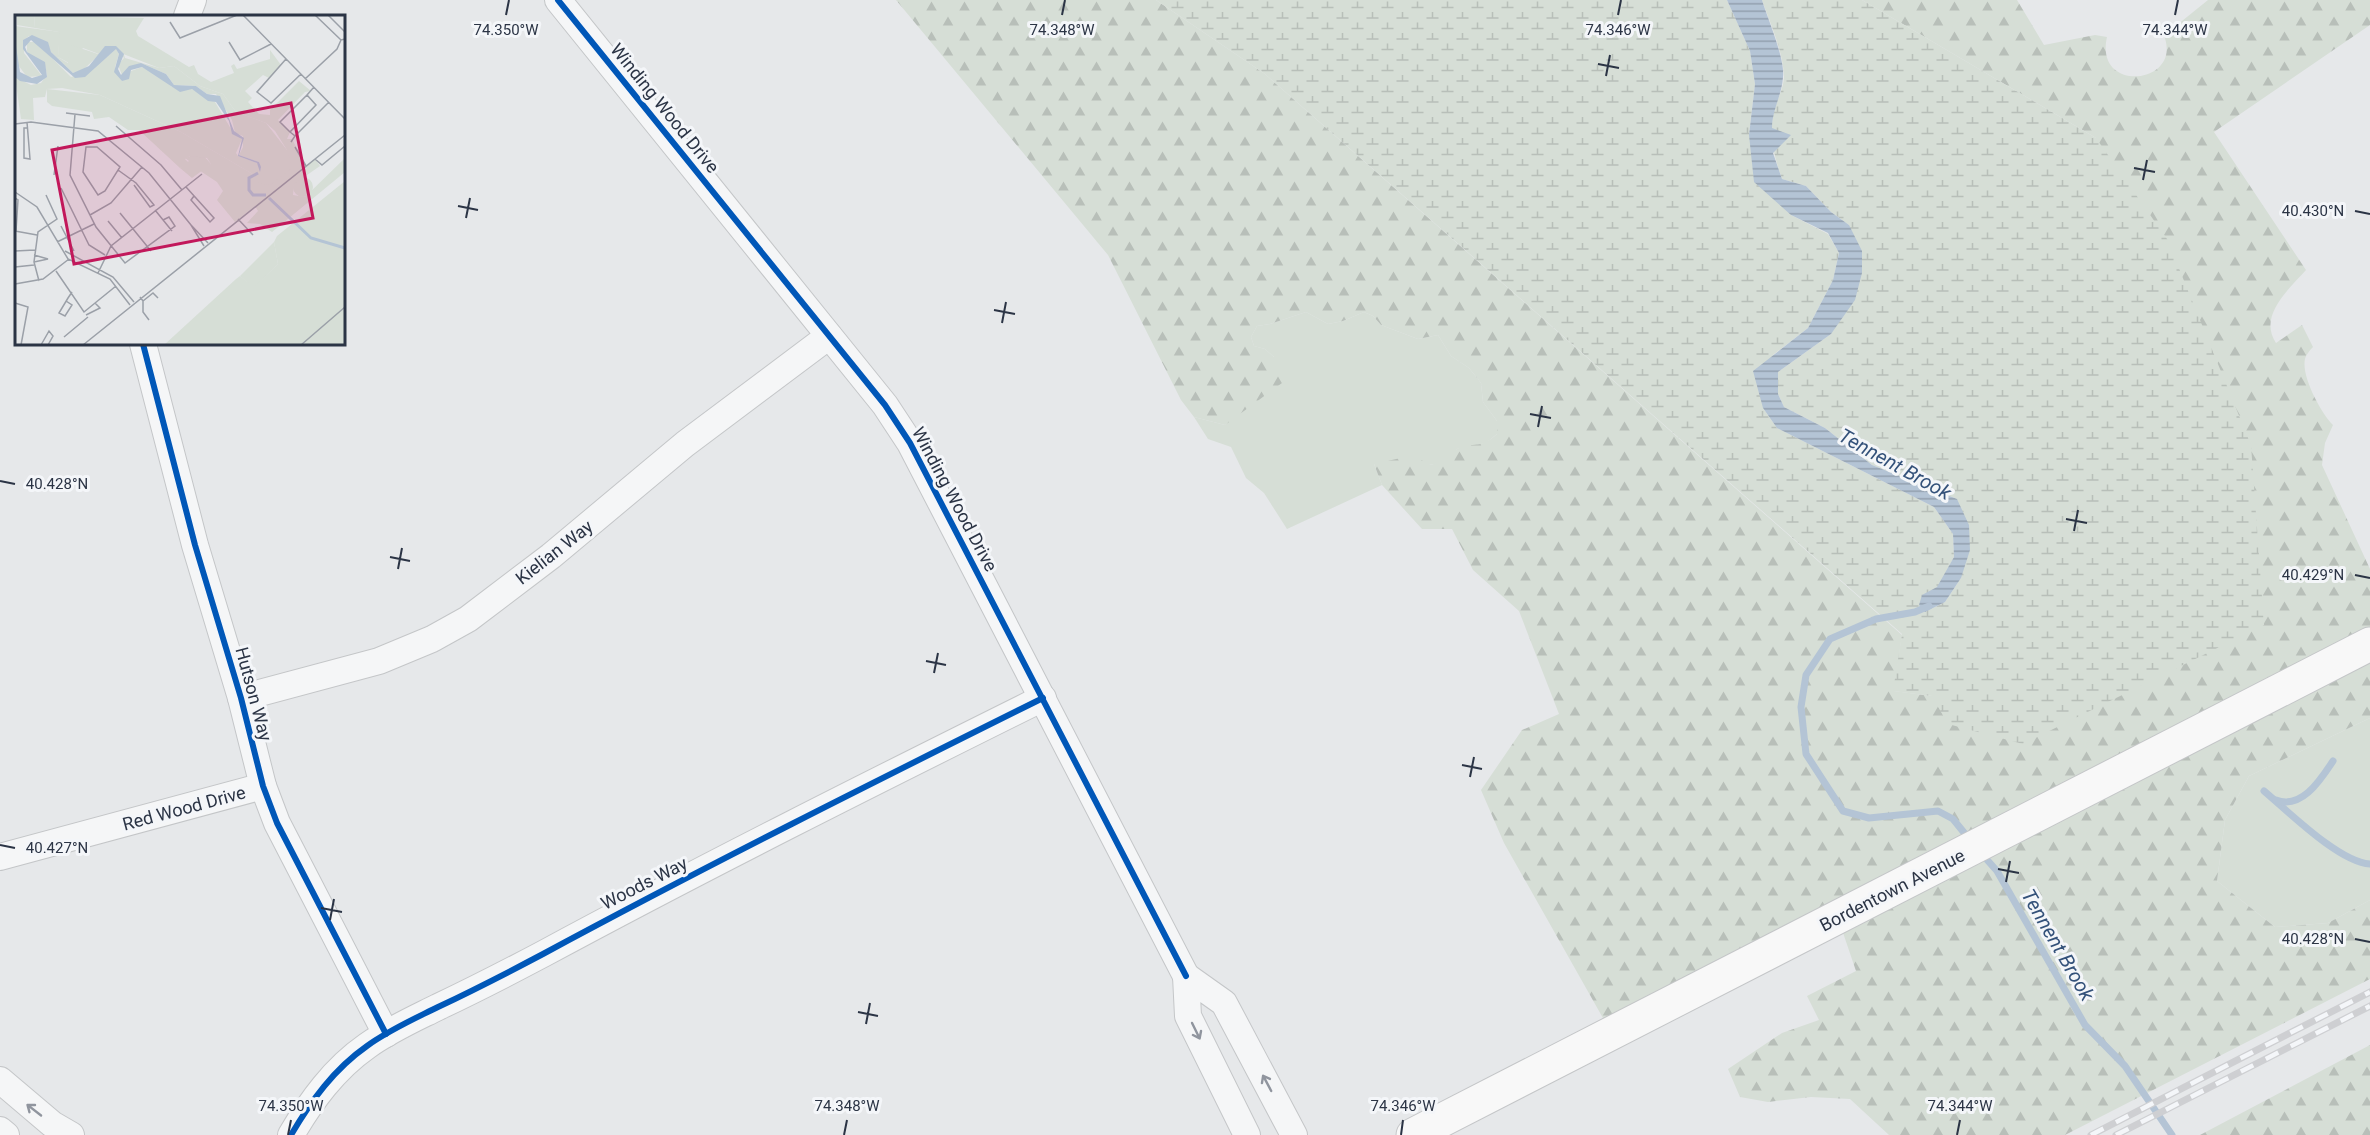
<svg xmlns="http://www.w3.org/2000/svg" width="2370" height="1135" viewBox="0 0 2370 1135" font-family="Roboto,sans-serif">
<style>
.green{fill:#d6ded6}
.forest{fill:url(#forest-firs)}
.wetland{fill:url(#wetland-marsh)}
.water{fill:url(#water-rules)}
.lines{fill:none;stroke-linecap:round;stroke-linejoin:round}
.stream{stroke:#b4c4d5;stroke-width:7}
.street-casing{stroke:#c4c6c8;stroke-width:28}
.secondary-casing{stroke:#c4c6c8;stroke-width:35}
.street{stroke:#f5f6f7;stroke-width:26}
.secondary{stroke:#f8f8f8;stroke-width:33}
.rail-casing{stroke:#cecfd2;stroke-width:7}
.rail{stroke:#f4f6f9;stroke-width:4.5;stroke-dasharray:14;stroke-linecap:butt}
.cycleway-casing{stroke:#f4f6f9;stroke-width:10}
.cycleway{stroke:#0057b8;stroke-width:6}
.oneway{stroke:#90959e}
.ticks{fill:none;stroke:#2b3445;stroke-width:2}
.labels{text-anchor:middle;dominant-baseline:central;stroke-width:6;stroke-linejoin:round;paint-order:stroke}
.street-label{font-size:18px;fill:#2b3445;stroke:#f4f6f9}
.water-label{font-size:20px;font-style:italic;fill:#34527a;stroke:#f4f6f9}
.inset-river{fill:none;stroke:#b4c4d5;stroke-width:3}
.inset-road{fill:none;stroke:#9ba0a8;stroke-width:1.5}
.view{fill:#c2185b;fill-opacity:0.15;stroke:#c2185b;stroke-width:3}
.inset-edge{fill:none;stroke:#2b3445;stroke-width:3}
.ticks-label{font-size:15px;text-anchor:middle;fill:#2b3445;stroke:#f4f6f9;stroke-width:6;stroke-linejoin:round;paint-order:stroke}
</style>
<defs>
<pattern id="forest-firs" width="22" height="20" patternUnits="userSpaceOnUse" patternTransform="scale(1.5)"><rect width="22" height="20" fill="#d6ded6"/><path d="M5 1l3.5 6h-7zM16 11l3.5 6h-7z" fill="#b8bfb9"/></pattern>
<pattern id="wetland-marsh" width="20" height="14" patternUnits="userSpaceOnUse" patternTransform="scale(1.5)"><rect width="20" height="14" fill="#d6ded6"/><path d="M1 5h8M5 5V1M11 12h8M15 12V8" fill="none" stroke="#b8bfb9"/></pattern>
<pattern id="water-rules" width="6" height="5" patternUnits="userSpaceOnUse" patternTransform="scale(1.5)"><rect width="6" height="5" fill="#b4c4d5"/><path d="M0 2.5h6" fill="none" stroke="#93a0af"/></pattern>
</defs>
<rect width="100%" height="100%" fill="#e6e8ea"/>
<g class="green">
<path d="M 1306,312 L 1328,324 L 1343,321 L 1364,312 L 1373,316 L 1381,325 L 1418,339 L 1438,335 L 1451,356 L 1469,368 L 1481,383 L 1483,402 L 1497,421 L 1497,434 L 1486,443 L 1457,449 L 1441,463 L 1429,465 L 1374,464 L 1382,485 L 1287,529 L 1264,493 L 1246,478 L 1231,447 L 1208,439 L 1194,417 L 1225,425 L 1274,357 L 1265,349 L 1254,346 L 1251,337 L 1257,326 L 1270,324 Z"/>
<path d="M 2370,718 L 2370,900 L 2328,923 L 2275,927 L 2217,881 L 2225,820 L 2249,776 Z"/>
</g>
<g class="forest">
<path d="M 896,0 L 1156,0 L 1265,74 L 1902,635 L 1894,691 L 1932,696 L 2096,138 L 1862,0 L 2017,0 L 2044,45 L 2095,35 L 2107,37 C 2093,98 2195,83 2159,26 L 2177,25 L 2208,0 L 2370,0 L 2370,25 L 2214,132 L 2306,270 C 2288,290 2258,316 2276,343 L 2302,325 L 2313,347 C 2310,350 2306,355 2305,359 C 2301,376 2321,413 2333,425 L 2325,443 L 2322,465 L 2370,569 L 2370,718 L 2249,776 L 2225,820 L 2217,881 L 2275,927 L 2328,923 L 2370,900 L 2370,979 L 2065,1135 L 1889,1135 L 1850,1099 L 1811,1097 L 1768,1102 L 1740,1097 L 1728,1069 L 1782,1033 L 1819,1020 L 1807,996 L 1856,971 L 1838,918 L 1612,1034 L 1504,843 L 1481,790 L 1522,730 L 1559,714 L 1519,611 L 1473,570 L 1452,529 L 1422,529 L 1382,485 L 1374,464 L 1414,455 L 1429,465 C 1446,462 1445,454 1457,449 C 1475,441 1479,450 1497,434 L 1497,421 L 1483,402 L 1481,383 L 1469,368 L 1451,356 L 1438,335 L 1418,339 L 1381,325 L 1373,316 L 1364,312 L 1343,321 L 1328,324 L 1306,312 L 1270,324 L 1257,326 L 1251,337 L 1254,346 L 1265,349 L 1286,368 L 1282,383 L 1225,425 L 1194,417 L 1181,400 L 1108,255 Z"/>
<path d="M 2370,1045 L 2370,1135 L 2200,1135 Z"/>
</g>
<path class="wetland" d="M 1156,0 L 1727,0 L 1750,51 L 1755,84 L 1749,135 L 1791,215 L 1828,234 L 1839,253 L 1833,280 L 1808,328 L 1773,355 L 1763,408 L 1777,428 L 1934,507 L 1953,534 L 1954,557 L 1925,612 L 1945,602 L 1961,578 L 1957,499 L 1872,465 L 1825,428 L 1784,407 L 1778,394 L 1778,372 L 1831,334 L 1849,225 L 1831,212 L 1806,186 L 1782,179 C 1775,158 1769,138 1773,116 C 1775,103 1784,89 1784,76 C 1783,51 1770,23 1762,0 L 1862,0 L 2096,138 L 2167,239 L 2251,445 L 2264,625 L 2023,744 L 1948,724 L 1932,696 L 1893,691 L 1902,634 L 1265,74 Z"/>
<path class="water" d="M 1727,0 L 1762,0 C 1768,20 1785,58 1783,77 C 1782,95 1772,110 1772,128 L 1791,135 L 1773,153 L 1782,179 L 1806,186 L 1831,212 L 1849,225 L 1862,251 L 1862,273 L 1855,300 L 1831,334 L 1778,372 L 1778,394 L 1784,407 L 1825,428 L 1872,465 L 1957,499 L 1969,525 L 1970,550 L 1961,578 L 1945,602 L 1925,612 L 1919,605 L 1922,595 L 1937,587 L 1954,557 L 1953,534 L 1934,507 L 1777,428 L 1763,408 L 1753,371 L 1808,328 L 1833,280 L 1839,253 L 1828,233 L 1791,215 L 1754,182 L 1749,135 L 1755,84 L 1750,51 Z"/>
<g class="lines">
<g class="stream">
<path d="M 1929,606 L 1915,612 L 1876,619 L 1830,639 L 1806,675 L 1801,707 L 1806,754 L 1843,811 L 1869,818 L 1938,811 L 1953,819 L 1970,840"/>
<path d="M 2264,791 C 2289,812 2339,862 2370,864"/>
<path d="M 2276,800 C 2302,810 2321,779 2333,761"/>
<path d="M 1981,853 L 1997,871 L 2085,1025 L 2125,1066 L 2172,1135"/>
</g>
<g class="street-casing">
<g id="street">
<path d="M 558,0 L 885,405 L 910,443 L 1186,976"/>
<path d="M 187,16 L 193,0"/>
<path d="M 143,344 L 195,545 L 241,698 L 263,786 L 277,823 L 386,1034"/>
<path d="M 241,698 L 379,661 L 432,639 L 468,619 L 551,556 L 685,444 L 829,336"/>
<path d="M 0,857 L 263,786"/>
<path d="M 0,1080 L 52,1124 L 71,1135"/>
<path d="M 0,1130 L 6,1135"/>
<path d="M 291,1135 C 311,1101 334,1069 367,1046 C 389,1030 414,1019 438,1007 C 474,990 509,972 543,954 C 708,865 876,781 1043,698"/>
<path d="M 1247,1135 L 1188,1016 L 1186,976 L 1224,1003 L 1294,1135"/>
</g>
</g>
<g class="secondary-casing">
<path id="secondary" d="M 1413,1135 L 2370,644"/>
</g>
<use href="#street" class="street"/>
<use href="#secondary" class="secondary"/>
<g class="rail-casing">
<g id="rail">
<path d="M 2091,1135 L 2370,992"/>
<path d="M 2116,1135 L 2370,1006"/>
</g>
</g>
<use href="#rail" class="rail"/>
<g class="cycleway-casing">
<g id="cycleway">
<path d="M 558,0 L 885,405 L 910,443 L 1186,976"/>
<path d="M 143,344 L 195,545 L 241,698 L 263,786 L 277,823 L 386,1034"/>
<path d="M 291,1135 C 311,1101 334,1069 367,1046 C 389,1030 414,1019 438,1007 C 474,990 509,972 543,954 C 708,865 876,781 1043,698"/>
</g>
</g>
<use href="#cycleway" class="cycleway"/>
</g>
<defs><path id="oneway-shaft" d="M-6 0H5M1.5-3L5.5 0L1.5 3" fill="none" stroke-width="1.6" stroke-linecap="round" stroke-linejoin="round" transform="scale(1.5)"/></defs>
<g class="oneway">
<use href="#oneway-shaft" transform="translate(1196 1031) rotate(64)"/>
<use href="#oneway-shaft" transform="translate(1267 1083) rotate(-118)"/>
<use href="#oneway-shaft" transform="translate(34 1110) rotate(-142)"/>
</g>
<path class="ticks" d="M 506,15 L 509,0M 1062,15 L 1065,0M 1618,15 L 1621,0M 2175,15 L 2178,0M 1598,64 L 1619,68M 1606,76 L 1610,55M 2134,168 L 2155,172M 2143,180 L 2147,160M 458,206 L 478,210M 2355,211 L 2370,214M 466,218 L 470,198M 994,310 L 1015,314M 1002,323 L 1006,302M 1530,414 L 1551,418M 1538,427 L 1542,406M 0,481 L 15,484M 2066,519 L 2087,523M 2074,531 L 2078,510M 390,557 L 410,561M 398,569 L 402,548M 2355,575 L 2370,578M 926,661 L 946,665M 934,673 L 938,653M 1462,765 L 1482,769M 1470,777 L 1474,757M 0,845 L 15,848M 1998,869 L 2019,873M 2006,882 L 2010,861M 321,908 L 342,912M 330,920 L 334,899M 2355,939 L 2370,942M 858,1012 L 878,1016M 866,1024 L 870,1003M 288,1135 L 291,1120M 844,1135 L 847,1120M 1401,1135 L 1403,1120M 1957,1135 L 1960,1120"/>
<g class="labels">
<g class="street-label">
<text transform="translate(665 108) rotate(51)">Winding Wood Drive</text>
<text transform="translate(955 499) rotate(62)">Winding Wood Drive</text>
<text transform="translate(554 552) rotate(-38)">Kielian Way</text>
<text transform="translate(254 694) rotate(75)">Hutson Way</text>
<text transform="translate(184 808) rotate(-15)">Red Wood Drive</text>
<text transform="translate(644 883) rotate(-27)">Woods Way</text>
<text transform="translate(1892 890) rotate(-27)">Bordentown Avenue</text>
</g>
<g class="water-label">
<text transform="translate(1895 464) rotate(29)">Tennent Brook</text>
<text transform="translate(2058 945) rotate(60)">Tennent Brook</text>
</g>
</g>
<g transform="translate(15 15)">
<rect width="330" height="330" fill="#e6e8ea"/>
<path d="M 2,0 L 19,0 L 20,13 L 2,10 ZM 181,139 L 188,140 L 196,149 L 177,163 L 165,153 L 174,146 L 170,143 ZM278 172a10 10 0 1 1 20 0a10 10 0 1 1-20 0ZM 259,227 L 263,249 L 239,273 L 225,261 Z" fill="#d6ded6"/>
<path d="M 19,0 L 129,3 L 121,16 L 123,21 L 174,52 L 179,50 L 183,59 L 196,67 L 219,58 L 216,51 L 219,49 L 222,54 L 255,44 L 255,35 L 266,50 L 254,63 L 248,60 L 230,76 L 237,83 L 233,87 L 244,99 L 255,100 L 255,95 L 284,66 L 296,76 L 290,77 L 263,105 L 275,117 L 272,124 L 277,124 L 291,151 L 300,144 L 305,151 L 279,169 L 278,180 L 290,182 L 330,143 L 330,157 L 257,217 L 245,209 L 232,208 L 243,196 L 240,191 L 220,207 L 202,185 L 208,176 L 202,167 L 184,155 L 196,149 L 192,143 L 175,141 L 170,144 L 174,148 L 165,153 L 124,115 L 113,115 L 94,102 L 79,104 L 77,97 L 37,91 L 32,87 L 32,74 L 85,80 L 166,117 L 241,161 L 241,167 L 272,135 L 260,116 L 251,108 L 221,97 L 208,79 L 185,71 L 159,51 L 144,53 L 93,33 L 84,39 L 68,33 L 54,48 L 43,42 L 44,17 L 20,13 ZM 330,166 L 330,330 L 149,330 L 221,264 L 225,261 L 239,272 L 263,249 L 259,227 L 262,221 Z" fill="#d6ded6"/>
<path d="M 0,11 L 45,17 L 43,42 L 53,48 L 56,30 L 83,39 L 90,31 L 98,30 L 101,30 L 107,34 L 110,43 L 144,53 L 159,51 L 185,71 L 208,79 L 221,97 L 251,108 L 272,135 L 277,153 L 255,170 L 247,169 L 241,167 L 241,161 L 166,117 L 85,80 L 47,73 L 32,74 L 30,82 L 18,83 L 19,105 L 6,104 L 0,62 L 16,70 L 26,68 L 32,60 L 30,51 L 12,37 L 12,27 L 21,27 L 56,62 L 75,56 L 101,34 L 104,39 L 100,52 L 107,66 L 116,56 L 127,52 L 149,63 L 157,72 L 177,74 L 200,87 L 216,114 L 227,124 L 221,138 L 223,141 L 242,148 L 246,155 L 244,147 L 224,140 L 228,132 L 228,121 L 220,118 L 217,105 L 201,79 L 192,79 L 181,71 L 159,70 L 151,59 L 126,48 L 107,60 L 103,50 L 109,43 L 101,31 L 90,34 L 67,56 L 58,58 L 36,37 L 33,30 L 14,21 L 9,25 L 9,38 L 27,61 L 12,62 L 1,47 Z" fill="#d6ded6"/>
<path d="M 17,20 L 33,27 L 36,37 L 58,58 L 74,51 L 90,31 L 101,31 L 109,39 L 103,54 L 106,60 L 114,51 L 126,48 L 151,59 L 159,70 L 181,71 L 192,79 L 205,81 L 219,116 L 229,123 L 224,140 L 244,147 L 246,152 L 245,157 L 242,148 L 223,141 L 227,124 L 217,119 L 214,106 L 201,87 L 193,86 L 177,74 L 165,77 L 127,52 L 116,55 L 114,64 L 107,66 L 99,57 L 104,39 L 101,34 L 70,62 L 60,63 L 16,25 L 10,32 L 12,37 L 30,47 L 32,62 L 22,69 L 5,66 L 0,62 L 0,25 L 5,57 L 17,63 L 27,60 L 8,34 L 8,25 Z" fill="#b4c4d5"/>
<path class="inset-river" d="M 243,158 L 234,163 L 234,175 L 238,180 L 251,180M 254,183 L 296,223 L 330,233"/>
<path class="inset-road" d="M 228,0 L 330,104M 300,0 L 326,25 L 330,24M 313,0 L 330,17M 155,7 L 165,23 L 222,0M 214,27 L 225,45 L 256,29M 271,44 L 242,77 L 256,88 L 286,59M 290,64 L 322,34 L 326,25M 51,98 L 75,101M 60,99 L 55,160 L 81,212 L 110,248 L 160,211 L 154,202 L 148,205M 12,107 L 15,144 L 9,143 L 9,113 L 12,113M 0,109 L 16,107 L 83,116 L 134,158 L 176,210M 101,111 L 146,150 L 167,175M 275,117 L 265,107 L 292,80M 280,121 L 314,87M 276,127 L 280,121 L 275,117 L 301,90 L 292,80 L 299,72M 71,132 L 82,132 L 105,152 L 90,176 L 83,180 L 68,157 ZM 280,132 L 291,151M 300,144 L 307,150 L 330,131M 103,155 L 121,168 L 139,190 L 135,192 L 119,170M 39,160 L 43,131M 171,172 L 199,203 L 195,207 L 176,185 L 179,181M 46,173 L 74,230 L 90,240M 0,177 L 22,192 L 53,244 L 95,264 L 115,290M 0,183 L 3,185 L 1,216M 140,195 L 157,216M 105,198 L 136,236M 75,200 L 96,188 L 127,152M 223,204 L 238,220M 93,206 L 107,223M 46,211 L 59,236M 0,216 L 22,220M 42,227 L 79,209M 189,231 L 176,210 L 193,228M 0,236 L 20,235M 50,236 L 98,262 L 119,287M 19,247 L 33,244 L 19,240M 0,252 L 19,250M 41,256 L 69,297 L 101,271M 83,258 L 96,231 L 187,159M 24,266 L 19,247 L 23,217 L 42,204 L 31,180M 0,269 L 28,264 L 54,244M 125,282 L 128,286 L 138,278 L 143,283M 51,286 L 57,290 L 50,301 L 44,298 L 53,283 L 57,277M 128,286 L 128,297 L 134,305M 0,288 L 13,292 L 6,330M 71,300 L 85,293 L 80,288M 49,322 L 73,302M 26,330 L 34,316 L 38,321 L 33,330M 68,330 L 330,120M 286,330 L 330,292"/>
<path class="view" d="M 276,88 L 298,203 L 59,249 L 37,135 Z"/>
<rect width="330" height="330" class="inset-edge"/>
</g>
<g class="ticks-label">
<text x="506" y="35">74.350°W</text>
<text x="1062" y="35">74.348°W</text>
<text x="1618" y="35">74.346°W</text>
<text x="2175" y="35">74.344°W</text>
<text x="2313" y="216">40.430°N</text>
<text x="57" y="489">40.428°N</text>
<text x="2313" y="580">40.429°N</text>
<text x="57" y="853">40.427°N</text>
<text x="2313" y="944">40.428°N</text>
<text x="291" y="1111">74.350°W</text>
<text x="847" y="1111">74.348°W</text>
<text x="1403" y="1111">74.346°W</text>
<text x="1960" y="1111">74.344°W</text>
</g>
</svg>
